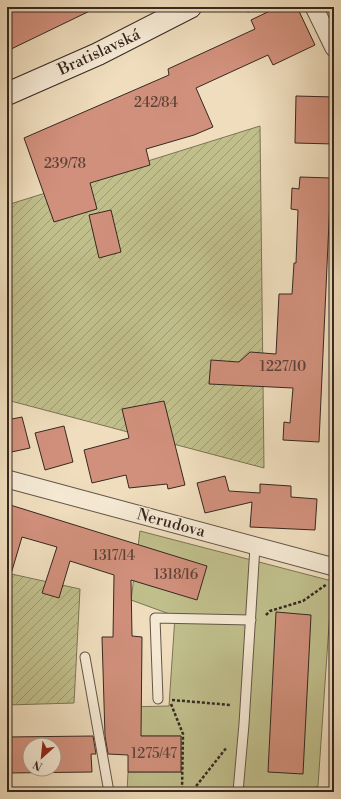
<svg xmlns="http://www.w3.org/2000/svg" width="341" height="799" viewBox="0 0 341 799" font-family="'Libre Bodoni',serif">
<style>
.grass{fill:#c0bf8c;stroke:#7b7456}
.garden{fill:url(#garden-furrows);stroke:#7b7456}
.building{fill:#d1907c;stroke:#362820;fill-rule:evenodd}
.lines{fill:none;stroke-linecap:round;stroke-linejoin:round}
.service-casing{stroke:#645547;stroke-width:11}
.minor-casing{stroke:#645547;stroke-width:19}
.secondary-casing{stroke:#362820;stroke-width:24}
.path{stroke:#362820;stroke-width:2.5;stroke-dasharray:3 2;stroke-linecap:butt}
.service{stroke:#f5e9d4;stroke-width:9}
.minor{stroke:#f5e9d4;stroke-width:17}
.secondary{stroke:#f5e9d4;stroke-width:22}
.labels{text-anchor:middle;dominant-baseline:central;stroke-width:3;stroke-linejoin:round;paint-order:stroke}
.number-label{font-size:14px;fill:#5d4237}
.street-label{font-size:16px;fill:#362820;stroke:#f5e9d4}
</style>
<defs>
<pattern id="garden-furrows" width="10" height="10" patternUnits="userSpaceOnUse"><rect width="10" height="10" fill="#c0bf8c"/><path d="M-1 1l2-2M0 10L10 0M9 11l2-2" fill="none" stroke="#9d9b72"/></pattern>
</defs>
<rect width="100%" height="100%" fill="#efddbd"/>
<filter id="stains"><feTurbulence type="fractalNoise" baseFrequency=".005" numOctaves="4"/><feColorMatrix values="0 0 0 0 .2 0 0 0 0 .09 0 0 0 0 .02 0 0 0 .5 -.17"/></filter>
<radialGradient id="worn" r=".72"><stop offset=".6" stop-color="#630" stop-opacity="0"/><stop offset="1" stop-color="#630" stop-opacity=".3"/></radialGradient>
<path class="grass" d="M 140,531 L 332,581 L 318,786 L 305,792 L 127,792 L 128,772 L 181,772 L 181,736 L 128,736 L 124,707 L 169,706 L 175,616 L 131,600 Z"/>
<g class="garden">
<path d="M 260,126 L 264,468 L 7,400 L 7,205 Z"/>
<path d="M 7,573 L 80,589 L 74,703 L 7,705 Z"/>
</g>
<g class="building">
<path d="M 7,7 L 98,7 L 7,51 Z"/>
<path d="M 278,7 L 297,7 L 315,45 L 273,65 L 268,55 L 196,88 L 213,127 L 194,135 L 146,149 L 150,165 L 90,183 L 97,209 L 54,222 L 24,138 L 169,75 L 168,69 L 255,29 L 251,20 Z"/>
<path d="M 296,96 L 334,97 L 334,144 L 295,143 Z"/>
<path d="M 300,177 L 331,178 L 319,442 L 283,440 L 284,422 L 290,423 L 293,388 L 209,384 L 211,360 L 239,362 L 250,352 L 276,354 L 279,294 L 292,294 L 294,263 L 296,263 L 298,210 L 291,209 L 292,188 L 299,189 Z"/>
<path d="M 111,210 L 121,252 L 99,258 L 89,215 Z"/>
<path d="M 164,401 L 185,485 L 168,489 L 167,484 L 129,488 L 126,475 L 92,483 L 84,450 L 129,438 L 122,409 Z"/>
<path d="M 22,417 L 30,448 L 7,453 L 7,420 Z"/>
<path d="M 64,426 L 73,462 L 45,470 L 35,433 Z"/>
<path d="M 225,476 L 229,491 L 260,493 L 260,484 L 291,486 L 291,497 L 317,499 L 315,530 L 250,527 L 252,502 L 205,513 L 197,483 Z"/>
<path d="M 7,504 L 207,566 L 197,600 L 131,580 L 132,636 L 142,637 L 141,736 L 181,736 L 181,772 L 128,772 L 128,755 L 108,754 L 105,736 L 102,637 L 113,637 L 114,575 L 70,561 L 59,598 L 42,593 L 57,547 L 22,537 L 11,574 L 7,573 Z"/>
<path d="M 276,612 L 311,615 L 303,774 L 268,772 Z"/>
<path d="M 93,736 L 96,754 L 91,754 L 92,772 L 7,773 L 7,737 ZM 30,745 L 54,745 L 54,769 L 30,769 Z"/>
</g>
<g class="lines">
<g class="service-casing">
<g id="service">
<path d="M 85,657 L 109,792"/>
<path d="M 158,699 L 155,618 L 251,620"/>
<path d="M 238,792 L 244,724 L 255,546"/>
</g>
</g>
<g class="minor-casing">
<g id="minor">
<path d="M 314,7 L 334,48"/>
<path d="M 7,479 L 334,567"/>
</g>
</g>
<g class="secondary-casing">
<path id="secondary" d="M 7,94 L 98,54 L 190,7"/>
</g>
<g class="path">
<path d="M 245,7 L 249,12"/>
<path d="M 266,615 L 270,611 L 303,601 L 327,584"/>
<path d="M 172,700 L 231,705"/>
<path d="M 171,704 L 183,734 L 182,790"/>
<path d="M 193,790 L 227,747"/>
</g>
<use href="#service" class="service"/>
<use href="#minor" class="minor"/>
<use href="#secondary" class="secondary"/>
</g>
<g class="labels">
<g class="number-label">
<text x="156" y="103">242/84</text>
<text x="65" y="164">239/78</text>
<text x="283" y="367">1227/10</text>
<text x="114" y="556">1317/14</text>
<text x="176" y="575">1318/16</text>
<text x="154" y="754">1275/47</text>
</g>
<g class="street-label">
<text transform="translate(99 52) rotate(-25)">Bratislavská</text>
<text transform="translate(171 523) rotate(15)">Nerudova</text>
</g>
</g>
<rect width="341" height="799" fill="none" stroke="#efddbd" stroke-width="24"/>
<rect x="8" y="8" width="325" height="783" fill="none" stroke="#362820" stroke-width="2"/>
<rect x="12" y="12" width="317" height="775" fill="none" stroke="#362820"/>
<g transform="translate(42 757) rotate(207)"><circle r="19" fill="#f5e9d4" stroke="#a99c8c"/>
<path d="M0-3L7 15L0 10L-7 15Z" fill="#8f2418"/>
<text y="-6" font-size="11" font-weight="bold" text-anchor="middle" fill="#362820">N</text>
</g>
<rect width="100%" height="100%" filter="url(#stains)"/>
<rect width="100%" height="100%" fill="url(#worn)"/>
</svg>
